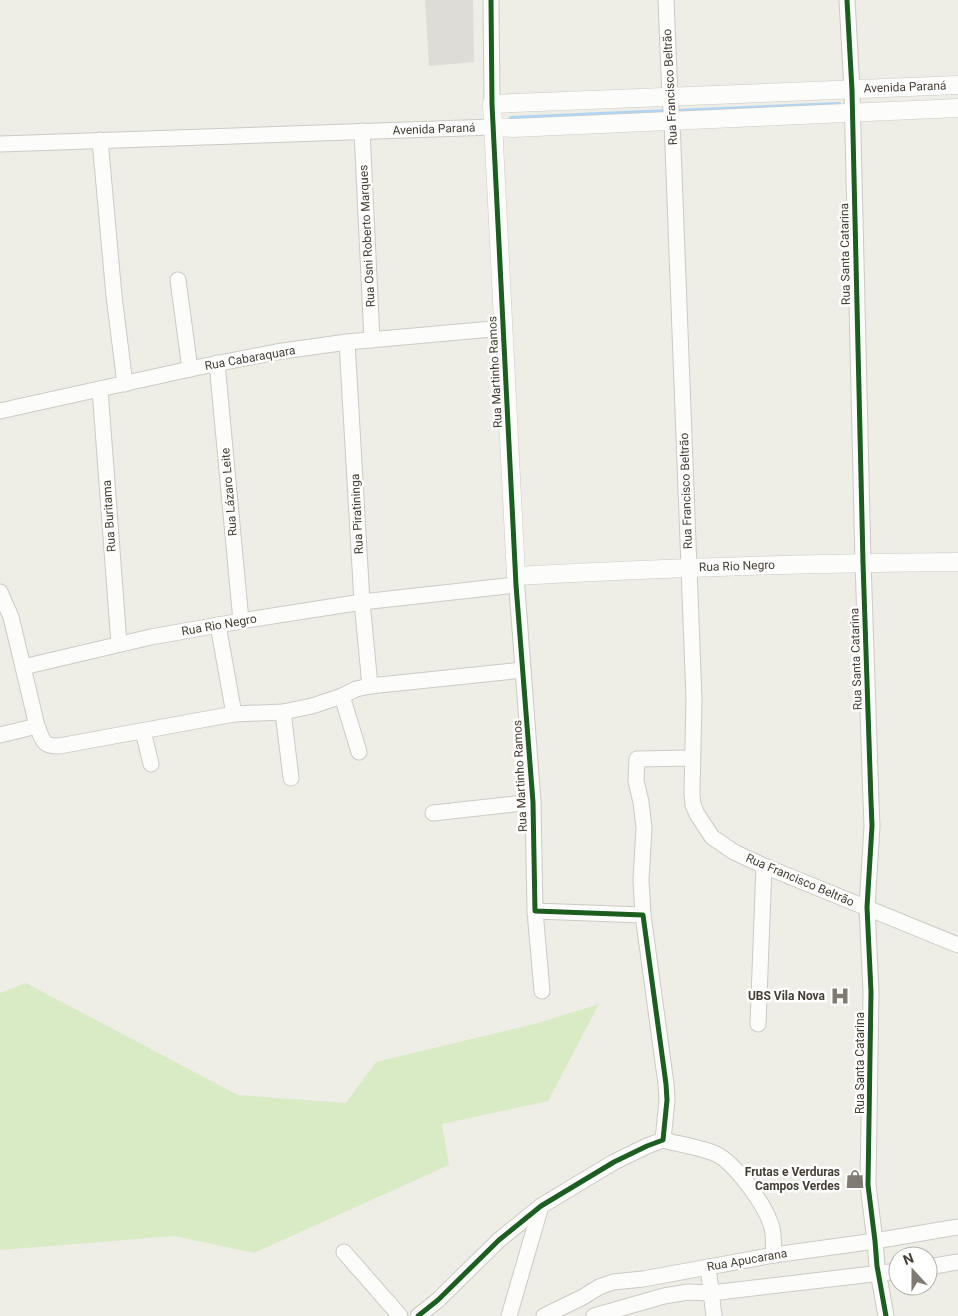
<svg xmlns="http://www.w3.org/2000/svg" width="958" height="1316" viewBox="0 0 958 1316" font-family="Roboto,sans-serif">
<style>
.green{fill:#d9ebc4}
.parking{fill:#dddcd6}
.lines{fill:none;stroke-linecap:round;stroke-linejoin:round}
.stream{stroke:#b3d3ef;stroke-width:4}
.minor-casing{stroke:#cccac4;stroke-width:17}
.tertiary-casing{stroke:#cccac4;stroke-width:19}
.minor{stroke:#fcfcfb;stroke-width:15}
.tertiary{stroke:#fcfcfb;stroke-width:18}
.cycleway-casing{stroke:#fff;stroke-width:8}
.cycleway{stroke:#1b5e20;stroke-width:5}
.labels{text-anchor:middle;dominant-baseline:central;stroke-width:5;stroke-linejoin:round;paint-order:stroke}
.street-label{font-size:12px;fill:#443e33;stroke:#fff}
.poi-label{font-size:12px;font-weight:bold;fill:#443e33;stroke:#fff;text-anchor:end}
</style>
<rect width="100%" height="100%" fill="#eeede6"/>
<path class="green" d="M 26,983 L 238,1095 L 346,1103 L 376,1062 L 538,1023 L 599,1004 L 548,1101 L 442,1124 L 449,1165 L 254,1253 L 175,1236 L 0,1250 L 0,993 Z"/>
<path class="parking" d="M 425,0 L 473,0 L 474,62 L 429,66 Z"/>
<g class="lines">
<g class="stream">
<path d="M 676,111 L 839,104"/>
<path d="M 511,118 L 669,111"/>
</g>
<g class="minor-casing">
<g id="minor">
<path d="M 491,0 L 492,104"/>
<path d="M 666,0 L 670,99 L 672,121 L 694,699 L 692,793 L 693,805 L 697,814 L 712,837 L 734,852 L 764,866 L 958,945"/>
<path d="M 847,0 L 852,90 L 863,562 L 871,801 L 872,826 L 867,907 L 871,992 L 868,1185 L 875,1241 L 877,1266 L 886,1316"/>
<path d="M 362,131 L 372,340"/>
<path d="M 100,140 L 114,296 L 125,384"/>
<path d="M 0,144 L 493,127"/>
<path d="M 178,280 L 190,369"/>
<path d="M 347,342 L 362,602 L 370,686"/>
<path d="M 217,363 L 241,621"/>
<path d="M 100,389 L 119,644"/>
<path d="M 0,411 L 190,369 L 276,352 L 347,342 L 503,328"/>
<path d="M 0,592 L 11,617 L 23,667"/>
<path d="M 218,625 L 234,714"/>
<path d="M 342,696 L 359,752"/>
<path d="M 283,712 L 291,778"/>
<path d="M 37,726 C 43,740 42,746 59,746 L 234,714 L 283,712 L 312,706 L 342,696 L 356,689 L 370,686 L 523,670"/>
<path d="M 143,731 L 151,764"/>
<path d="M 0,735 L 37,726 L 23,667 L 151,637 L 241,621 L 362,602 L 516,585"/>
<path d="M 433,813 L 533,802"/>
<path d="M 535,911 L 542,991"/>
<path d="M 643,915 L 641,880 L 644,828 L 641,802 L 636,781 L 637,759 L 692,758"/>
<path d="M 758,1024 L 764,866"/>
<path d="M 663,1140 C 678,1144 703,1148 716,1154 C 735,1163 767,1207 772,1228 C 774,1236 773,1246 774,1255"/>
<path d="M 344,1252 L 400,1316"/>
<path d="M 708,1267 L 714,1316"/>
<path d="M 928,1267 L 958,1262"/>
<path d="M 418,1316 L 438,1300 L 499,1240 L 541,1206 L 614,1162 L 647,1146 L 663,1140 L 667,1100 L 666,1084 L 643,915 L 535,911 L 533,802 L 516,576"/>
<path d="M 509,1316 L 541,1206"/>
<path d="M 544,1316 L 583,1297 L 599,1287 L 613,1282 L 643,1279 L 774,1255 L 875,1241 L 958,1227"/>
<path d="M 594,1316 L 664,1296 L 688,1292 L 711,1293 L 898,1271"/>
</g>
</g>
<g class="tertiary-casing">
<g id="tertiary">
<path d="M 958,85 L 492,104 L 516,576 C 663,568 810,563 958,562"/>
<path d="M 493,127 L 513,128 L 958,108"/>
</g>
</g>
<use href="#minor" class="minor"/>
<use href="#tertiary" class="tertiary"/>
<g class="cycleway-casing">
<g id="cycleway">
<path d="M 847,0 L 852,90 L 863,562 L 871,801 L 872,826 L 867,907 L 871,992 L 868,1185 L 875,1241 L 877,1266 L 886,1316"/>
<path d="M 418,1316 L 438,1300 L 499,1240 L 541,1206 L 614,1162 L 647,1146 L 663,1140 L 667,1100 L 666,1084 L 643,915 L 535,911 L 533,802 L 516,585 L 492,104 L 491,0"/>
</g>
</g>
<use href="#cycleway" class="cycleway"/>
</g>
<defs>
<g id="hospital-bare" transform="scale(1.5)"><path d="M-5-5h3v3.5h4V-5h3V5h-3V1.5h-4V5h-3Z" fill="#807b72" stroke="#fff" stroke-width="2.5" paint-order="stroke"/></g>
<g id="shop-bare" transform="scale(1.5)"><path d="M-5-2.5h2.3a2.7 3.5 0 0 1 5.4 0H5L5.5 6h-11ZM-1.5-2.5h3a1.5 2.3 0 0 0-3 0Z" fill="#807b72" stroke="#fff" stroke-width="2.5" paint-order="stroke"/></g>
</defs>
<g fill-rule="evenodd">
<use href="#hospital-bare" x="840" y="996"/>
<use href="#shop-bare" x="855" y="1179"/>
</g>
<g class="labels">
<g class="street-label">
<text transform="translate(670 87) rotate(-93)">Rua Francisco Beltrão</text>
<text transform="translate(905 87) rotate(-2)">Avenida Paraná</text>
<text transform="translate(434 129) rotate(-2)">Avenida Paraná</text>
<text transform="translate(367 236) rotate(-93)">Rua Osni Roberto Marques</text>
<text transform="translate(845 254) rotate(-91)">Rua Santa Catarina</text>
<text transform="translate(250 358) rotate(-10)">Rua Cabaraquara</text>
<text transform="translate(495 372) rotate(-93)">Rua Martinho Ramos</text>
<text transform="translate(686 491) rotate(-92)">Rua Francisco Beltrão</text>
<text transform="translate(229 492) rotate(-95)">Rua Lázaro Leite</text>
<text transform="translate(357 514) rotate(-93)">Rua Piratininga</text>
<text transform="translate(109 516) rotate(-94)">Rua Buritama</text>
<text transform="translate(737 566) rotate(-2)">Rua Rio Negro</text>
<text transform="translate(219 625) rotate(-10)">Rua Rio Negro</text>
<text transform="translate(856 659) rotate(-92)">Rua Santa Catarina</text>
<text transform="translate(520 776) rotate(-93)">Rua Martinho Ramos</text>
<text transform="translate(800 880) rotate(23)">Rua Francisco Beltrão</text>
<text transform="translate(860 1063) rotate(-90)">Rua Santa Catarina</text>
<text transform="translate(747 1260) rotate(-10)">Rua Apucarana</text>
</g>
<g class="poi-label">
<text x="825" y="996">UBS Vila Nova</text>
<text x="840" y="1172">Frutas e Verduras<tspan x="840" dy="14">Campos Verdes</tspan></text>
</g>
</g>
<g transform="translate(913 1271) rotate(339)"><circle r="24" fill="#ffffff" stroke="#b4b2ad"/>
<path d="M0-4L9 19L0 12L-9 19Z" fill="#807b72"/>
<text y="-8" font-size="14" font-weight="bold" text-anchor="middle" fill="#443e33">N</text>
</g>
</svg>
